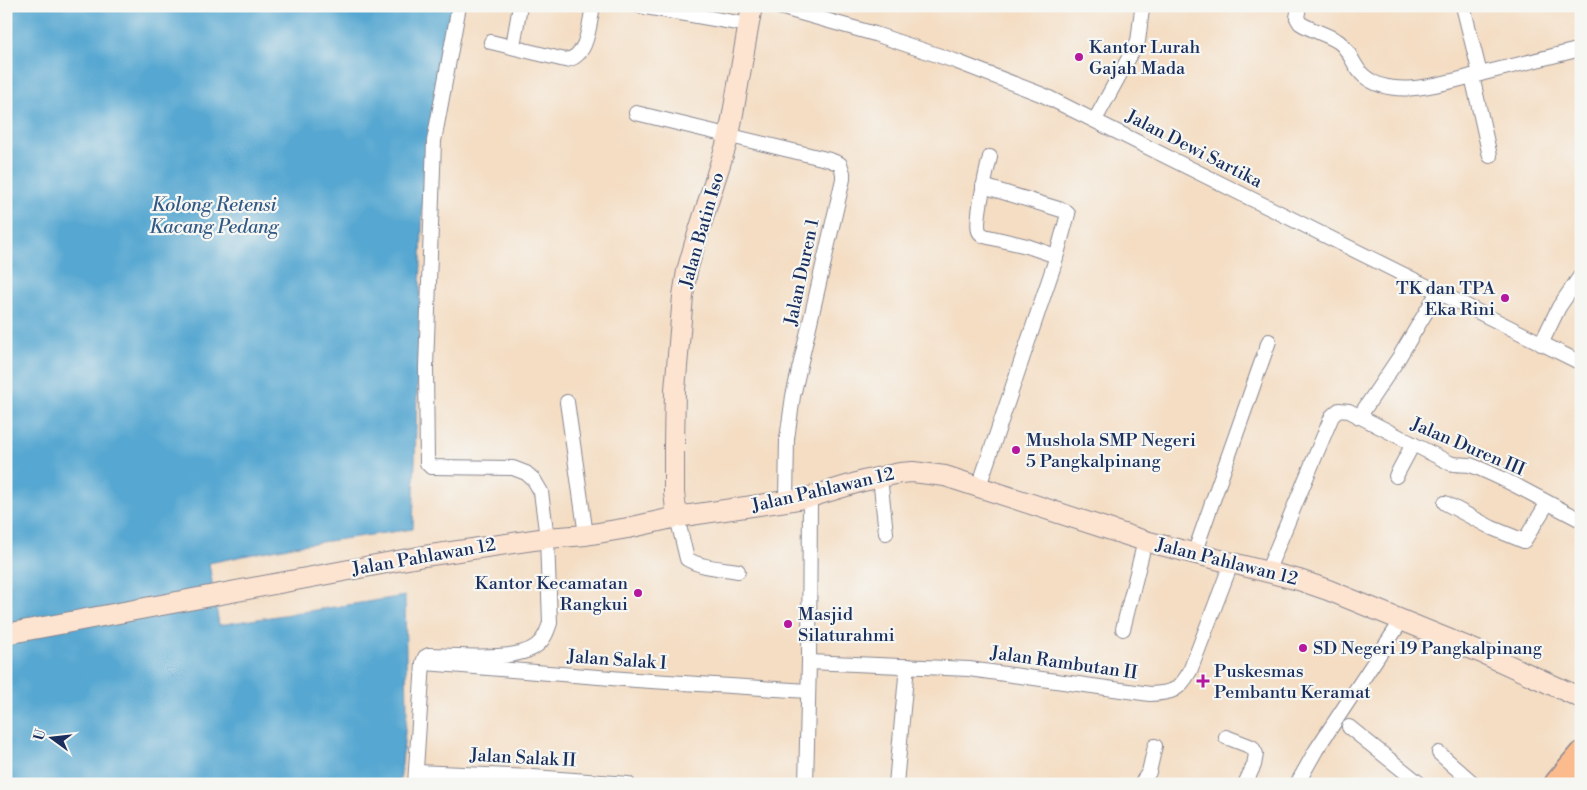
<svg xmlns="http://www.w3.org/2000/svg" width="1587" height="790" viewBox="0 0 1587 790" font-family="'Libre Bodoni',serif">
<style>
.water{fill:#56a7d1;stroke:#386b98}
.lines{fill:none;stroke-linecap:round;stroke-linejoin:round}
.street-casing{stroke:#888690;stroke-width:16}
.secondary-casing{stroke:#888690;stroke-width:22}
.highway-casing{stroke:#888690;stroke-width:28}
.street{stroke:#fff;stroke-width:14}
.secondary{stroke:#fde4d1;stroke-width:20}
.highway{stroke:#fbbb8c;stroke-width:25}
.poi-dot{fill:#b5179e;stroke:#f6f6f2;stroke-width:2}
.labels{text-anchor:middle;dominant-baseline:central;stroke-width:4.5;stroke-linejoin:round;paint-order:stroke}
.poi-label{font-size:18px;fill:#1b2f5e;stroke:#f6f6f2;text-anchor:start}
.street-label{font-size:18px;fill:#1b2f5e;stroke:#f6f6f2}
.water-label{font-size:19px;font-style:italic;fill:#305986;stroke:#f6f6f2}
</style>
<rect width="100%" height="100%" fill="#f6f6f2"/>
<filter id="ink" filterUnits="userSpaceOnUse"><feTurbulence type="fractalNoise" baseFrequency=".02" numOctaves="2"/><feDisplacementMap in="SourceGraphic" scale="10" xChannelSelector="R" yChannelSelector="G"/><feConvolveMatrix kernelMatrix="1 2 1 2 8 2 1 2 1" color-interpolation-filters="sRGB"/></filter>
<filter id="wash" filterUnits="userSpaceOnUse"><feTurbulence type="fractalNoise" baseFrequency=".0096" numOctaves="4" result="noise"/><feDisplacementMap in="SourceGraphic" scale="20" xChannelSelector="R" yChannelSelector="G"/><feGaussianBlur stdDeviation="1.12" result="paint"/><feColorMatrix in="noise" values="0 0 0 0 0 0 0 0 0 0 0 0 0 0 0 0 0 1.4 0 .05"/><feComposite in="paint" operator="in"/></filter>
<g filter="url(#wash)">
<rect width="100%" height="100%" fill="#f4ddc3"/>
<path class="water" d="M 6,6 L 453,6 L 424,162 L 413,529 L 293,546 L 209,563 L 219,625 L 405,596 L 407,712 L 400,784 L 6,784 Z"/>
</g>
<g filter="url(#ink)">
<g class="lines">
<g class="street-casing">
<g id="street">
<path d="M 640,6 L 749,25"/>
<path d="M 776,6 L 875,34 L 955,61 L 1043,95 L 1581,363"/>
<path d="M 1299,6 L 1297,18 L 1300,23 C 1312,31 1327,34 1339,42 C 1351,51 1353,67 1364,76 C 1393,101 1447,82 1480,74"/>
<path d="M 1463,6 L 1480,74 L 1581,49"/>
<path d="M 491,42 L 565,60 C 588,58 589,25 593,6"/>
<path d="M 513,46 L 520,6"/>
<path d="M 1472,76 L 1490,156"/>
<path d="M 636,113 L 830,160 L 840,164 L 843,173 L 843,179 L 793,396 L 787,439 L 786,501"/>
<path d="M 1095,120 L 1138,41 C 1140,29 1140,18 1143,6"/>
<path d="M 990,157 C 987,169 975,221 979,231 C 980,234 982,234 984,236 L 1027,246 L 1056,256"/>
<path d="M 1541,344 L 1559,307 L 1581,275"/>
<path d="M 567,402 L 586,535"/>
<path d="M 1359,417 L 1398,359 L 1438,292"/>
<path d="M 1396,476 L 1413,444"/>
<path d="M 880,477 L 886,533"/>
<path d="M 979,486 L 1054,265 L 1068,214 L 1065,211 L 983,186"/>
<path d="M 1445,503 L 1492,528 L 1524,541 L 1547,504"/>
<path d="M 677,517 L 687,559 C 702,568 721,568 738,571"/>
<path d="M 1194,554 L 1269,341"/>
<path d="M 1267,572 L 1332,416 L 1339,410 L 1349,411 L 1450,463 C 1458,466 1465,463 1473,466 C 1510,480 1545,502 1581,520"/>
<path d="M 1123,629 L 1145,541"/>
<path d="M 809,662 L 969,669 L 1150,694 C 1172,693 1179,691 1190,671 L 1231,564"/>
<path d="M 425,663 L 636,680 L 808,691"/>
<path d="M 1349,727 L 1420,784"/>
<path d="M 1226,737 L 1252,747 L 1256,754 L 1254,765 L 1245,784"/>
<path d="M 1439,753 L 1474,784"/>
<path d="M 416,772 L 533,777 L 628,784"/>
<path d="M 415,784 L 423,663 L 425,657 L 429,655 C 456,655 515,662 536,646 C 544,640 547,632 550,623 L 547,538 L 541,492 L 534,480 L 526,473 L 513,468 L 431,467 L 427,463 L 426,367 L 434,141 L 459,6"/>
<path d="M 806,784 L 809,662 L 810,497"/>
<path d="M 896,784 L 907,666"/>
<path d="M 1141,784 L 1149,772 L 1155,746"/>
<path d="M 1297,784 L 1316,750 L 1402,620"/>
</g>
</g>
<g class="secondary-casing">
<g id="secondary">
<path d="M 677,517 L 674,493 L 674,444 L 675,390 L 683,296 L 687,271 L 695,243 L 729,136 L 752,6"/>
<path d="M 6,634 L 424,556 L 547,538 L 586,535 L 628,528 L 677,517 L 786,501 L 810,497 L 863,481 L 900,473 L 913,472 L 945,476 L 1145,541 L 1299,580 L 1328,590 L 1482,653 L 1581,698"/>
</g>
</g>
<g class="highway-casing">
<path id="highway" d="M 1557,784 L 1581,755"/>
</g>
<use href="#street" class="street"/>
<use href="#secondary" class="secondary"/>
<use href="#highway" class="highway"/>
</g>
</g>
<g class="poi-dot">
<circle cx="1079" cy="57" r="5"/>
<circle cx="1505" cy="298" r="5"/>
<circle cx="1016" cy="450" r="5"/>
<circle cx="638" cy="593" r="5"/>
<circle cx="788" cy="624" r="5"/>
<circle cx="1303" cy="648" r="5"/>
<path d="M1200.5 673.5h5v5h5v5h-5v5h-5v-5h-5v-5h5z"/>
</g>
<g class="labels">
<g class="poi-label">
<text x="1089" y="47">Kantor Lurah<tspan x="1089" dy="21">Gajah Mada</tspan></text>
<text x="1495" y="288" text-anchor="end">TK dan TPA<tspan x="1495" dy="21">Eka Rini</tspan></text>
<text x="1026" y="440">Mushola SMP Negeri<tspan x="1026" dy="21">5 Pangkalpinang</tspan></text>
<text x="628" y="583" text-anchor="end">Kantor Kecamatan<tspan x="628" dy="21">Rangkui</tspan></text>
<text x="798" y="614">Masjid<tspan x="798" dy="21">Silaturahmi</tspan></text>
<text x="1313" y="648">SD Negeri 19 Pangkalpinang</text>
<text x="1214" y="671">Puskesmas<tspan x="1214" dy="21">Pembantu Keramat</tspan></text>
</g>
<g class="street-label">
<text transform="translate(1194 149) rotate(27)">Jalan Dewi Sartika</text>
<text transform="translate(702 230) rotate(-74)">Jalan Batin Iso</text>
<text transform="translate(802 272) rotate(-78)">Jalan Duren 1</text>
<text transform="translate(1468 447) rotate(23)">Jalan Duren III</text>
<text transform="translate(823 490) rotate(-13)">Jalan Pahlawan 12</text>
<text transform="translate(424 557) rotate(-10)">Jalan Pahlawan 12</text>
<text transform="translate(1227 562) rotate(14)">Jalan Pahlawan 12</text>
<text transform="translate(617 660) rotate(4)">Jalan Salak I</text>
<text transform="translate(1064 663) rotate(8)">Jalan Rambutan II</text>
<text transform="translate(523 758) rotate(3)">Jalan Salak II</text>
</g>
<g class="water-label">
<text x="214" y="205">Kolong Retensi<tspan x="214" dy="22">Kacang Pedang</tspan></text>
</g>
</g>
<rect width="1587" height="790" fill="none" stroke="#f6f6f2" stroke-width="25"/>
<g transform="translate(52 738) rotate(285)" stroke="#f6f6f2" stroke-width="4" paint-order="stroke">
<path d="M0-4L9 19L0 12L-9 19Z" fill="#1b2f5e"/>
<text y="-8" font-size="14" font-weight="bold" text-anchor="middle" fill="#1b2f5e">U</text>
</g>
</svg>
